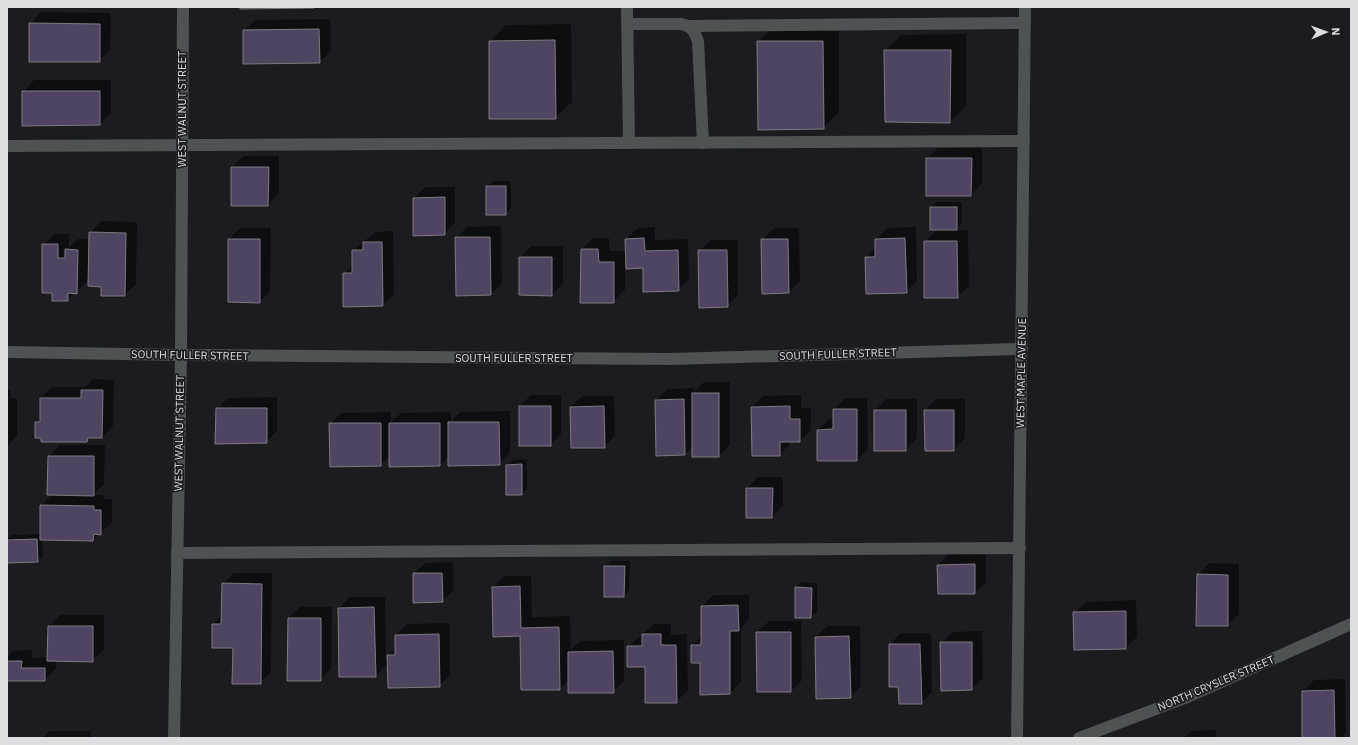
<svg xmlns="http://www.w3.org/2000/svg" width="1358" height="745" viewBox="0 0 1358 745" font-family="'IBM Plex Sans',sans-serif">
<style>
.shadow{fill:#0007}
.building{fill:#4f4561;stroke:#7d7b81}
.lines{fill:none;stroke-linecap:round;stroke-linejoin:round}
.minor{stroke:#4f5252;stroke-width:12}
.labels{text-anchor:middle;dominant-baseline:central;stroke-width:3.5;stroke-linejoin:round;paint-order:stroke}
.street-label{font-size:11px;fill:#dedde0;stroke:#1c1b1f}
</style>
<rect width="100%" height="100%" fill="#1c1b1f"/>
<g class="shadow">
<path d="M 41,12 L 111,13 L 110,50 L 99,61 L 30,24 Z"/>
<path d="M 330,19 L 331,51 L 320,62 L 244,31 L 255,20 Z"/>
<path d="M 571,24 L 572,102 L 555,118 L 490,41 L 506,25 Z"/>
<path d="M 774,26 L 839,26 L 839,112 L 823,128 L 758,42 Z"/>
<path d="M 966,34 L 966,106 L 950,122 L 886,121 L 885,51 L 901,35 Z"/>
<path d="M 34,80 L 111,80 L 111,113 L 100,124 L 23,92 Z"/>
<path d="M 938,148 L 982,148 L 982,183 L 971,195 L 927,159 Z"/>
<path d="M 244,156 L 279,156 L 279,193 L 268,205 L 232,167 Z"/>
<path d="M 493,181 L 511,181 L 511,208 L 505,214 L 487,187 Z"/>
<path d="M 425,187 L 455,187 L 455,223 L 444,234 L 414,198 Z"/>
<path d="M 936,202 L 962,202 L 962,223 L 955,230 L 968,230 L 969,286 L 957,297 L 925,241 L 938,229 L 931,229 L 931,207 Z"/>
<path d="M 101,221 L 137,222 L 136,284 L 125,295 L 89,280 L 67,300 L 53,292 L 43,245 L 54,234 L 69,234 L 69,247 L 78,239 L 90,239 L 90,233 Z"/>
<path d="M 501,226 L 502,283 L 491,294 L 456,238 L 467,227 Z"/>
<path d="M 655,227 L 655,240 L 688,239 L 689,279 L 678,290 L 644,267 L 626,239 L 638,228 Z"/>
<path d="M 916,227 L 917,281 L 906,292 L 866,257 L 876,247 L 876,239 L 887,228 Z"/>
<path d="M 240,228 L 271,228 L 270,291 L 259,302 L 229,239 Z"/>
<path d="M 774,228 L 799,228 L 800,281 L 789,292 L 762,240 Z"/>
<path d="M 393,231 L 394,294 L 383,305 L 344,306 L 344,274 L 353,265 L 353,250 L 376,232 Z"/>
<path d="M 593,238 L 609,238 L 609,251 L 625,251 L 625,290 L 613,301 L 581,302 L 582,249 Z"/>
<path d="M 711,240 L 738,240 L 738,295 L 727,306 L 699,251 Z"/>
<path d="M 531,246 L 563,246 L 563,283 L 552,295 L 520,258 Z"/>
<path d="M 93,379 L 114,380 L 113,426 L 102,437 L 91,437 L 87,441 L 36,423 L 41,419 L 41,398 L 52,387 L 86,387 Z"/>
<path d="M 704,382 L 730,382 L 730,445 L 719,456 L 693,456 L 693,446 L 685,454 L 656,400 L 667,389 L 694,388 L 694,392 Z"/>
<path d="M 7,390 L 10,390 L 11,398 L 17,399 L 17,436 L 7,446 Z"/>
<path d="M 531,395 L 561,395 L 561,434 L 550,445 L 520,406 Z"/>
<path d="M 801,395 L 801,408 L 811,408 L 811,430 L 800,441 L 790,441 L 790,444 L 779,455 L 752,407 L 763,396 Z"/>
<path d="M 582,396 L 614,396 L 615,436 L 604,447 L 571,407 Z"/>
<path d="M 277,397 L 277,431 L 266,442 L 217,409 L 228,398 Z"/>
<path d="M 845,398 L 867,398 L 868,449 L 857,460 L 818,430 L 829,419 L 834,419 L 834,410 Z"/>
<path d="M 886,399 L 917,399 L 917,438 L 906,450 L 875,411 Z"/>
<path d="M 936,399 L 965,399 L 965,438 L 954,450 L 925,410 Z"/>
<path d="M 510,411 L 510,453 L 499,464 L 449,456 L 440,465 L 390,456 L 380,465 L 330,424 L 341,413 L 391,412 L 391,422 L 401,413 L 451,412 L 451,421 L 460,412 Z"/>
<path d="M 60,445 L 105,445 L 104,484 L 93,495 L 105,495 L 104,499 L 112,499 L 112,522 L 93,540 L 42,539 L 43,556 L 37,561 L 7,562 L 7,539 L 12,535 L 41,534 L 41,506 L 52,494 L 48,494 L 49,456 Z"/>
<path d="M 527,459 L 527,489 L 521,494 L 507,465 L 513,460 Z"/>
<path d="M 758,477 L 783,477 L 783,506 L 772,517 L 747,488 Z"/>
<path d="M 949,554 L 986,554 L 986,582 L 975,593 L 938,565 Z"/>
<path d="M 611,561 L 630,561 L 629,591 L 624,596 L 605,566 Z"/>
<path d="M 453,562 L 454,590 L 442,601 L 414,574 L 425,563 Z"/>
<path d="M 1209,563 L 1239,564 L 1239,614 L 1228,625 L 1198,575 Z"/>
<path d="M 234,573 L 272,573 L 271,672 L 260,683 L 234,647 L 213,624 L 222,615 L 223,584 Z"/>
<path d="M 504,576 L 531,576 L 532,617 L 570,616 L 571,650 L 580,641 L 624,640 L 624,681 L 613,692 L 569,680 L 560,689 L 522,689 L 521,635 L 493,587 Z"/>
<path d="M 801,582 L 817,583 L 817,612 L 811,617 L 796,617 L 796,588 Z"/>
<path d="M 713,595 L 749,595 L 749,619 L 741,628 L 741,682 L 730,693 L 701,662 L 692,646 L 702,635 L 702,606 Z"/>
<path d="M 350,597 L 385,597 L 386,657 L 396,648 L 396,635 L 407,624 L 450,623 L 450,675 L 439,686 L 388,663 L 376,676 L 339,608 Z"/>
<path d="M 1136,600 L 1137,637 L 1126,648 L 1075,613 L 1086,602 Z"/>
<path d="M 300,607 L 332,607 L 331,669 L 320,680 L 288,618 Z"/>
<path d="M 60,615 L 104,615 L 104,650 L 92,661 L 56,660 L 56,669 L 44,680 L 7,680 L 7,657 L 13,651 L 32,650 L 32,658 L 48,657 L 49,626 Z"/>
<path d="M 769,621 L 801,621 L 802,680 L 791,691 L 757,632 Z"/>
<path d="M 654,624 L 671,624 L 671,635 L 687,634 L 688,690 L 676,702 L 628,647 Z"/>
<path d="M 827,626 L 860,626 L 861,686 L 850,697 L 816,637 Z"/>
<path d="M 982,631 L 983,678 L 972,689 L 942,690 L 941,643 L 953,632 Z"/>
<path d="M 901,633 L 931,633 L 932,692 L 921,703 L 899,686 L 890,644 Z"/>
<path d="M 1345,679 L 1346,733 L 1341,738 L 1303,738 L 1303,691 L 1314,680 Z"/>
<path d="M 1216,730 L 1216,738 L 1184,738 L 1191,731 Z"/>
<path d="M 50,731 L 91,731 L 91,738 L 43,738 Z"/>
</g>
<g class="building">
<path d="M 240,7 L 314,7 L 314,8 L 240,9 Z"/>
<path d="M 29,23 L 100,24 L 100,62 L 29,62 Z"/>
<path d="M 319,29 L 320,63 L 243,64 L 243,30 Z"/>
<path d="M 555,40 L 556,119 L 489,119 L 489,41 Z"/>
<path d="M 757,41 L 823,41 L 824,129 L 758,130 Z"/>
<path d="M 884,50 L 951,50 L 950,123 L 885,122 Z"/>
<path d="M 22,91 L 100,91 L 100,125 L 22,126 Z"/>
<path d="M 926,158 L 972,158 L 971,196 L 926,196 Z"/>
<path d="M 231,167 L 269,167 L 268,206 L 231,206 Z"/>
<rect x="486" y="186" width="20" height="29"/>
<path d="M 445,197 L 445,235 L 413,236 L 413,198 Z"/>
<rect x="930" y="207" width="27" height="23"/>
<path d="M 89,232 L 126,233 L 125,296 L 101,296 L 101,287 L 88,286 Z"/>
<path d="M 455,237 L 490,237 L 491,295 L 456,296 Z"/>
<path d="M 644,238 L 645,251 L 678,250 L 679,291 L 643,292 L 643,268 L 626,269 L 625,239 Z"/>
<path d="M 905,238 L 907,293 L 866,294 L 865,257 L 875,257 L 875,239 Z"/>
<path d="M 228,239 L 260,239 L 260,303 L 228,302 Z"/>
<path d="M 761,239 L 788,239 L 789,293 L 762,294 Z"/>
<path d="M 924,241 L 957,241 L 958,298 L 924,298 Z"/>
<path d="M 363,242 L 382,242 L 383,306 L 343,307 L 343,273 L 352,273 L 352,250 L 363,250 Z"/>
<path d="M 42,244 L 58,244 L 58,258 L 65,258 L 65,249 L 78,250 L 77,294 L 68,293 L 68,301 L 52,301 L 52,293 L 42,293 Z"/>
<path d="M 581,249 L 598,249 L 599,262 L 614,262 L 614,303 L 580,303 Z"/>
<path d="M 698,250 L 727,250 L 728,307 L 699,308 Z"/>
<path d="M 519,257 L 552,257 L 552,296 L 519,295 Z"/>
<path d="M 81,390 L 103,390 L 102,438 L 88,438 L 87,442 L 41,442 L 41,438 L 35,438 L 35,422 L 40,422 L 40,398 L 81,398 Z"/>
<rect x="692" y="393" width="27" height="64"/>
<path d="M 684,399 L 685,455 L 656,456 L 655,400 Z"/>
<rect x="519" y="406" width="32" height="40"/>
<path d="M 604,406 L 605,448 L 571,448 L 570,407 Z"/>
<path d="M 790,406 L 790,419 L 800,419 L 800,442 L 780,442 L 780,456 L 752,456 L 751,407 Z"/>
<path d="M 216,408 L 267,408 L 267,443 L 215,444 Z"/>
<path d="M 833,409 L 857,409 L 857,461 L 817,461 L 817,430 L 833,429 Z"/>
<rect x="874" y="410" width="32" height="41"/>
<path d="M 924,410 L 954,410 L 954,451 L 925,451 Z"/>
<path d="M 448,422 L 499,422 L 500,465 L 448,466 Z"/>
<path d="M 329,423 L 381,423 L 381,466 L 330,467 Z"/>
<path d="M 389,423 L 440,423 L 440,466 L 389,467 Z"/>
<path d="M 48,456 L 94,456 L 94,496 L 47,495 Z"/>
<path d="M 522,464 L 522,495 L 506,495 L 506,465 Z"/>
<path d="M 746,488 L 773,488 L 772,518 L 746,518 Z"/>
<path d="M 40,505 L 94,506 L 94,510 L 101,510 L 101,535 L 94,534 L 93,541 L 40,540 Z"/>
<path d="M 37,539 L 38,562 L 7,563 L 7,540 Z"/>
<path d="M 975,564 L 975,594 L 938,594 L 937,565 Z"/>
<path d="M 604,566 L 625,566 L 624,597 L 604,597 Z"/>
<path d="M 413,573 L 442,573 L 443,602 L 413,603 Z"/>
<path d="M 1197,574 L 1228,575 L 1228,626 L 1196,626 Z"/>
<path d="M 222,583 L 262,584 L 261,684 L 232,684 L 233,648 L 212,648 L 212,624 L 221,624 Z"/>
<path d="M 520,586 L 521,628 L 559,627 L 560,690 L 521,690 L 520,636 L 493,637 L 492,587 Z"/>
<path d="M 795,587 L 812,588 L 811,618 L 795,618 Z"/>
<path d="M 738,605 L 739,631 L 730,631 L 730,694 L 700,695 L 700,663 L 691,663 L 691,645 L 701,645 L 701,606 Z"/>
<path d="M 374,607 L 376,677 L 339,677 L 338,608 Z"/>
<path d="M 1126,611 L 1126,649 L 1074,650 L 1073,612 Z"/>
<path d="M 288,618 L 321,618 L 321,681 L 287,681 Z"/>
<path d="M 48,626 L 93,626 L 93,662 L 47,661 Z"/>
<path d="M 756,632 L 791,632 L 791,692 L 757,692 Z"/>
<path d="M 439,634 L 440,687 L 388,688 L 387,655 L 395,655 L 395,635 Z"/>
<path d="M 642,634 L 661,634 L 661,645 L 676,645 L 677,703 L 645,703 L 645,667 L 627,667 L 627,646 L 642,646 Z"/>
<path d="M 849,636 L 851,698 L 816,699 L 815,637 Z"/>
<path d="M 940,642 L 972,642 L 972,690 L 941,691 Z"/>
<path d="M 889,644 L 920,644 L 922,704 L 899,704 L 898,687 L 889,687 Z"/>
<path d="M 613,651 L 614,693 L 568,693 L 568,652 Z"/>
<path d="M 7,661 L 22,661 L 21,668 L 45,668 L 45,681 L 7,681 Z"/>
<path d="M 1334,690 L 1335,738 L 1302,738 L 1302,691 Z"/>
</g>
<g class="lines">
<g class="minor">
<path d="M 627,7 L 629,143"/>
<path d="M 627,24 L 681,24 C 692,26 694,31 698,41 L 703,143"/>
<path d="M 689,26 L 1025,23"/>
<path d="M 7,146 L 1024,141"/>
<path d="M 7,352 L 181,355 L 670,359 L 1022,349"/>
<path d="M 177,553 L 1020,548"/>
<path d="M 174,738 L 181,355 L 183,7"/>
<path d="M 1017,738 L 1025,7"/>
<path d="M 1079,738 L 1185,698 L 1351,624"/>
</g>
</g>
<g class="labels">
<g class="street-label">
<text transform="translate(182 109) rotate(-90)">WEST WALNUT STREET</text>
<text transform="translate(838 354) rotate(-2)">SOUTH FULLER STREET</text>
<text transform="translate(190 355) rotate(1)">SOUTH FULLER STREET</text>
<text x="514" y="358">SOUTH FULLER STREET</text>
<text transform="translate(1021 373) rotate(-89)">WEST MAPLE AVENUE</text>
<text transform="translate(179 433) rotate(-89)">WEST WALNUT STREET</text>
<text transform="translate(1216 683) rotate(-23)">NORTH CRYSLER STREET</text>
</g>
</g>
<rect width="1358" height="745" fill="none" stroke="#dedde0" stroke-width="16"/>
<g transform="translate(1326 32) rotate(88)" stroke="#1c1b1f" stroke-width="3" paint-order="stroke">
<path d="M0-3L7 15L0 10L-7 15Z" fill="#dedde0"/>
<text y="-6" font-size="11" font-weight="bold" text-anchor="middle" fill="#dedde0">N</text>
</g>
</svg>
